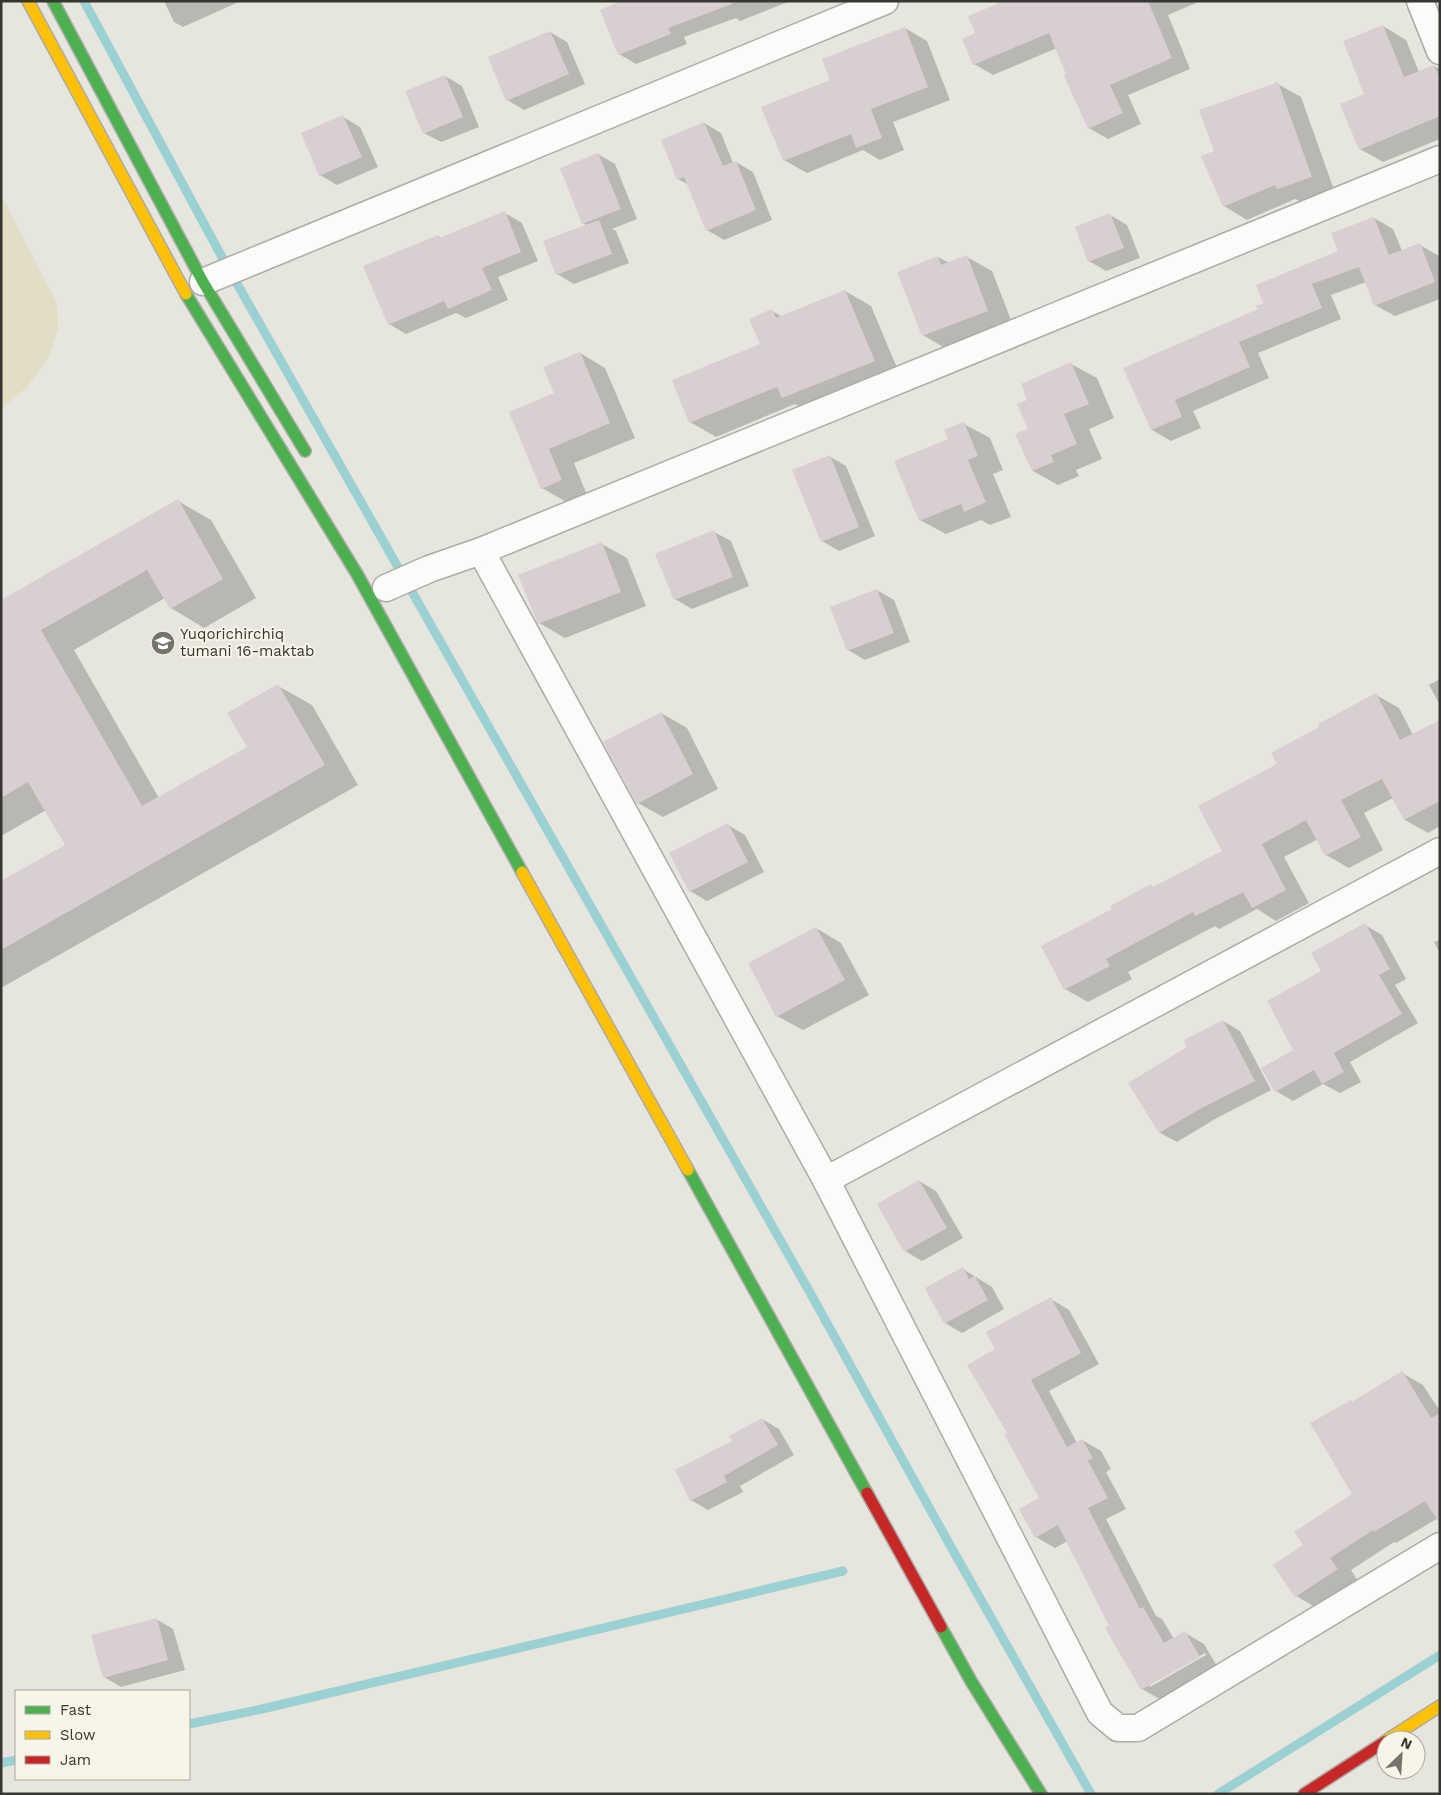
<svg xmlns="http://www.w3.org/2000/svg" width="1441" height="1795" viewBox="0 0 1441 1795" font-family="'Work Sans',sans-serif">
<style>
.green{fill:#e3ddc6}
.shadow{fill:#0003;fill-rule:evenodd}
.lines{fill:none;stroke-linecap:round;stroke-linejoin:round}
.stream{stroke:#9cd1d3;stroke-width:9}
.building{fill:#d9cfd2}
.street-casing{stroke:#acaba6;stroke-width:29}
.fast-casing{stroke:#acaba6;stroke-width:14}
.slow-casing{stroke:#acaba6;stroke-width:14}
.jam-casing{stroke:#acaba6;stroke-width:14}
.street{stroke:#fbfbfa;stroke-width:26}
.fast{stroke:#4caf50;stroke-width:11}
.slow{stroke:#ffc107;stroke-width:11}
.jam{stroke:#c62828;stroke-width:11}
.labels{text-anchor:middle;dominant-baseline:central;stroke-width:4;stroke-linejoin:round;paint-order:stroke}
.poi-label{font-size:15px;fill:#373631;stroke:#f7f4e8;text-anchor:start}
</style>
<rect width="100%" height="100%" fill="#e6e5de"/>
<path class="green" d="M 1,198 L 7,206 L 57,303 L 58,329 L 49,357 L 27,387 L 1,409 Z"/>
<g class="shadow">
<path d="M 164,1 L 241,1 L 183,27 L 174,22 Z"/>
<path d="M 625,1 L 788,1 L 788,2 L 740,21 L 736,18 L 684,37 L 687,44 L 636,64 L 619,54 Z"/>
<path d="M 1015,1 L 1195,1 L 1196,3 L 1168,15 L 1190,69 L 1128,95 L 1141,124 L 1108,139 L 1089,128 L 1057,48 L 993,75 L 974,64 L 977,34 Z"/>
<path d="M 1383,26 L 1406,40 L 1419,72 L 1434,66 L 1440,69 L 1440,139 L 1383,162 L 1360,149 L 1365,94 Z"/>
<path d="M 905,28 L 927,41 L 950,100 L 893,122 L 904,150 L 880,160 L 863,150 L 807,173 L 784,160 Z"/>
<path d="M 550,32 L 567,42 L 585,84 L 524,110 L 507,100 Z"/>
<path d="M 445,76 L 462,86 L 479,127 L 441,142 L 424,133 Z"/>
<path d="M 1278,84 L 1301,97 L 1334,190 L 1301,202 L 1295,199 L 1247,220 L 1224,206 L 1215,151 Z"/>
<path d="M 343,117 L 360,127 L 378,167 L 337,185 L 320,175 Z"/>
<path d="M 704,123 L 721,133 L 733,163 L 736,162 L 753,172 L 772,220 L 724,240 L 707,230 L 689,185 L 678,179 L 662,141 Z"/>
<path d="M 598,154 L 615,164 L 637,219 L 612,229 L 616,231 L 629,263 L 574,284 L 557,274 L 587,226 L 583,223 Z"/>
<path d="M 505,213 L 522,223 L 538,261 L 498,277 L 508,300 L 466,318 L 456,313 L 406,334 L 389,324 L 438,236 L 441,238 Z"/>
<path d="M 1110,215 L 1127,225 L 1140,258 L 1106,271 L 1089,261 Z"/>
<path d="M 1374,218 L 1393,229 L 1402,251 L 1420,245 L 1439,256 L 1440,299 L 1395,316 L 1375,305 L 1366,282 L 1331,295 L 1341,319 L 1258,353 L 1269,378 L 1193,411 L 1201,428 L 1171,441 L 1152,430 L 1125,369 L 1259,310 L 1266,304 L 1264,302 L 1339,252 Z"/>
<path d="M 938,257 L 949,263 L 967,257 L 992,271 L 1013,325 L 948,350 L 923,335 Z"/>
<path d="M 845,291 L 871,306 L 900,375 L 809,412 L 795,404 L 716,437 L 690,422 L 761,345 L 772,311 L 783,317 Z"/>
<path d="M 580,353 L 605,368 L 635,438 L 574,463 L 587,495 L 568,503 L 542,488 L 556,394 Z"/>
<path d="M 1071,364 L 1097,378 L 1114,418 L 1089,429 L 1102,459 L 1076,470 L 1079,476 L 1058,485 L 1033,471 L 1029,400 Z"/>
<path d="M 964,424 L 990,438 L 1003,470 L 993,474 L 1011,517 L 990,525 L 981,520 L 946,534 L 920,520 L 949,440 Z"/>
<path d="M 829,456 L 846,466 L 875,536 L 839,551 L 822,541 Z"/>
<path d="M 178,501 L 211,520 L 256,598 L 204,628 L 171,608 L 165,598 L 74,650 L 159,798 L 249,747 L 278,686 L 312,705 L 358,785 L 1,988 L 1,883 L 67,845 L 46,810 L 1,836 L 1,601 Z"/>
<path d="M 714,532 L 731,541 L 749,586 L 692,609 L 675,599 Z"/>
<path d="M 602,544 L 627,558 L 646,606 L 565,638 L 539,623 Z"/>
<path d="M 877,590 L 894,600 L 910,642 L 865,660 L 848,650 Z"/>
<path d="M 1440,679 L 1440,705 L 1429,685 Z"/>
<path d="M 1376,695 L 1399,708 L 1413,735 L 1440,721 L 1440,826 L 1428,833 L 1405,820 L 1393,798 L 1364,813 L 1383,850 L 1349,868 L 1326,855 L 1318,839 L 1284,857 L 1309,903 L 1276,921 L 1257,909 L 1219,929 L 1215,926 L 1128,972 L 1132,979 L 1088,1002 L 1065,989 L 1114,910 L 1151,886 L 1154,887 L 1223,851 L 1278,765 Z"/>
<path d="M 661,713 L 687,728 L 718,789 L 663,817 L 638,803 Z"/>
<path d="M 728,825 L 745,835 L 764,872 L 707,901 L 690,891 Z"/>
<path d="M 1365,925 L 1382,935 L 1406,979 L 1395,985 L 1418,1023 L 1350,1062 L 1361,1082 L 1340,1093 L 1323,1084 L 1293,1101 L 1276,1091 L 1295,1050 L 1322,971 Z"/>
<path d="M 816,928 L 841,943 L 869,995 L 803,1030 L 777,1016 Z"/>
<path d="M 1440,940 L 1440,953 L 1434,942 Z"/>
<path d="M 1223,1021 L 1240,1031 L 1271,1090 L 1215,1119 L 1177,1142 L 1160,1133 Z"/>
<path d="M 919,1181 L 936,1191 L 963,1238 L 922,1261 L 905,1251 L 878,1204 Z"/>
<path d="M 963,1269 L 992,1287 L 1004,1309 L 962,1333 L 945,1323 Z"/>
<path d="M 1051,1299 L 1069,1310 L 1099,1364 L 1049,1391 L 1077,1443 L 1082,1440 L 1101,1451 L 1111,1469 L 1106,1472 L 1126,1509 L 1106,1519 L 1156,1616 L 1162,1619 L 1174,1639 L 1185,1633 L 1204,1644 L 1218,1668 L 1161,1700 L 1142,1689 L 1068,1541 L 1055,1548 L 1036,1537 L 1041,1499 L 1009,1433 L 996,1349 ZM 1205,1653 L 1206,1655 L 1150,1687 L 1150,1684 Z"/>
<path d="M 1402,1373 L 1423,1385 L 1440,1411 L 1440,1517 L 1396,1543 L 1394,1542 L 1351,1570 L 1358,1581 L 1317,1608 L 1296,1596 L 1305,1545 L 1353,1494 L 1351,1401 L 1354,1403 Z"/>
<path d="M 762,1419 L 779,1429 L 794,1455 L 740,1486 L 743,1492 L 708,1510 L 691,1500 L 734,1441 Z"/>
<path d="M 156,1619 L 173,1629 L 185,1670 L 121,1687 L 104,1677 Z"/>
</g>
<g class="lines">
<g class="stream">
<path d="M 84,1 L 223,259 L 808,1289 L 951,1547 L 1091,1794"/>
<path d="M 189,1724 L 262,1709 L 843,1571"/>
<path d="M 1,1763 L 16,1760"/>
<path d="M 1218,1794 L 1440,1655"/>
</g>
</g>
<g class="building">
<path d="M 621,1 L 732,1 L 732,4 L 668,28 L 671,34 L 618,55 L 600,10 Z"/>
<path d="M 1004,1 L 1148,1 L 1172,58 L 1110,85 L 1123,113 L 1088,129 L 1064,76 L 1066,74 L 1049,33 L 973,65 L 962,39 L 975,33 L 968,16 Z"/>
<path d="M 1383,25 L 1404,77 L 1434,65 L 1440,78 L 1440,116 L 1359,150 L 1340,104 L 1364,94 L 1343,41 Z"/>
<path d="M 905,27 L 928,87 L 871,109 L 882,138 L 856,148 L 851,134 L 783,161 L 761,107 L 830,80 L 822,59 Z"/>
<path d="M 550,31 L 569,74 L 506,101 L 488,57 Z"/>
<path d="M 445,75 L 463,117 L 423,134 L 405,91 Z"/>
<path d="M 1278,82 L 1312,177 L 1277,189 L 1275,185 L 1223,207 L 1201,156 L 1214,151 L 1199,110 Z"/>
<path d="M 343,115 L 362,157 L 319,176 L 301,133 Z"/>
<path d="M 704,122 L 723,166 L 736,161 L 756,210 L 706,231 L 684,177 L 677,180 L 661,140 Z"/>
<path d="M 598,153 L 621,209 L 582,224 L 560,168 Z"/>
<path d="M 505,211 L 521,252 L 482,268 L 492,290 L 448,309 L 444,301 L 388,325 L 363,266 L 438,235 L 439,238 Z"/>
<path d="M 1110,213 L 1124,248 L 1088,262 L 1075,227 Z"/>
<path d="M 1374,217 L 1389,255 L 1420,243 L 1435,282 L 1374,306 L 1359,267 L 1312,284 L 1322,308 L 1239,342 L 1250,367 L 1175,400 L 1182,417 L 1151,430 L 1123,368 L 1258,309 L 1256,306 L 1270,301 L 1263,303 L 1256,285 L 1338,251 L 1331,233 Z"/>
<path d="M 599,220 L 612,254 L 556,275 L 543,241 Z"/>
<path d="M 967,255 L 988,311 L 922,336 L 897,272 L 938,256 L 941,265 Z"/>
<path d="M 845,290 L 875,361 L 782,398 L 777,387 L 689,423 L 672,380 L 760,344 L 749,319 L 772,309 L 776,318 Z"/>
<path d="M 580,352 L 610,423 L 549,449 L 562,480 L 541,489 L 509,412 L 554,393 L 543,367 Z"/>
<path d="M 1071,362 L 1089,404 L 1064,414 L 1077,444 L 1051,455 L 1054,462 L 1032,471 L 1015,434 L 1028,429 L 1017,404 L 1027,400 L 1021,384 Z"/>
<path d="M 964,422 L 978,456 L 968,460 L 986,502 L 964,512 L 961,504 L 919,521 L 894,461 L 948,439 L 944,430 Z"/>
<path d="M 830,455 L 859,527 L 821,542 L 792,470 Z"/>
<path d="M 178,499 L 223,579 L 170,609 L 147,570 L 41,630 L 142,806 L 247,747 L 227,713 L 278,684 L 325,765 L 1,950 L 1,881 L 65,845 L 28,782 L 1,798 L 1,600 Z"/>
<path d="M 714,530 L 733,577 L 674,600 L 655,554 Z"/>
<path d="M 602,542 L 621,592 L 538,624 L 518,575 Z"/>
<path d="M 877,589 L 894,633 L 847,651 L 830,607 Z"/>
<path d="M 1376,693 L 1400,740 L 1440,720 L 1440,801 L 1404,820 L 1382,779 L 1341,800 L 1361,837 L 1325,856 L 1306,820 L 1262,844 L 1286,890 L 1252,908 L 1243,892 L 1195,916 L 1193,912 L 1106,959 L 1110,966 L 1064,990 L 1041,946 L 1112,909 L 1110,906 L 1151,884 L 1153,887 L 1222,851 L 1198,806 L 1277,764 L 1271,753 L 1319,727 L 1318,724 Z"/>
<path d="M 661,712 L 693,774 L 637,804 L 603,742 Z"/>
<path d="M 728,823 L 748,862 L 689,892 L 669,853 Z"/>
<path d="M 1365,923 L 1390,969 L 1379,975 L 1402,1014 L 1334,1053 L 1344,1072 L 1322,1084 L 1314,1070 L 1275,1092 L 1261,1068 L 1293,1050 L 1267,1001 L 1321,971 L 1311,953 Z"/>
<path d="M 816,927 L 845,980 L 776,1017 L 748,963 Z"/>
<path d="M 1223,1020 L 1255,1081 L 1198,1110 L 1159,1133 L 1128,1083 L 1187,1047 L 1184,1040 Z"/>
<path d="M 919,1180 L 947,1228 L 904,1252 L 877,1204 Z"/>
<path d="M 963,1267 L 969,1279 L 975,1276 L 988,1300 L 944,1324 L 925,1288 Z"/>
<path d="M 1051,1297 L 1081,1353 L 1031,1380 L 1067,1447 L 1082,1439 L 1093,1458 L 1088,1461 L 1108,1498 L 1088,1508 L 1140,1609 L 1143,1607 L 1164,1643 L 1185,1631 L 1200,1657 L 1141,1690 L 1105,1628 L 1109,1626 L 1058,1525 L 1035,1538 L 1019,1509 L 1039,1498 L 1004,1434 L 1007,1433 L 967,1365 L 995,1349 L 986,1332 Z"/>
<path d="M 1402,1371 L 1431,1418 L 1440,1413 L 1440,1524 L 1425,1501 L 1374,1532 L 1373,1530 L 1330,1558 L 1338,1569 L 1295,1597 L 1273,1565 L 1303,1545 L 1294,1532 L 1352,1494 L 1310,1423 L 1351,1400 L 1352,1402 Z"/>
<path d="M 762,1418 L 778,1445 L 724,1476 L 727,1482 L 690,1501 L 675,1470 L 732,1441 L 729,1436 Z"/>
<path d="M 157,1618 L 168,1660 L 103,1678 L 91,1635 Z"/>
</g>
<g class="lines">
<g class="street-casing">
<g id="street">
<path d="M 1420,1 L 1440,51"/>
<path d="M 203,282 L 885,1"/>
<path d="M 481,551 L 826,1180 L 1100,1713 L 1118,1728 L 1138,1728 L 1440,1546"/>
<path d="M 386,588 L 429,569 L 481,551 L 1440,159"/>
<path d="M 826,1180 L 1440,851"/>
</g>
</g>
<g class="fast-casing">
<g id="fast">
<path d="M 53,1 L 203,282 L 305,451"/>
<path d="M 186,294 L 357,574 L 522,872"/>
<path d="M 688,1170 L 867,1493"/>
<path d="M 941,1627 L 971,1681 L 1041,1794"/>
</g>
</g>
<g class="slow-casing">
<g id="slow">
<path d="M 28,1 L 186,294"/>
<path d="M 522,872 L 688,1170"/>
<path d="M 1387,1740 L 1440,1706"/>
</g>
</g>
<g class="jam-casing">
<g id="jam">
<path d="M 867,1493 L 941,1627"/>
<path d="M 1304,1794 L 1386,1741"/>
</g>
</g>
<use href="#street" class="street"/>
<use href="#fast" class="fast"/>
<use href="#slow" class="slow"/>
<use href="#jam" class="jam"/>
</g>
<defs>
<g id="school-disc" transform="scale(1.25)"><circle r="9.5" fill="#74736e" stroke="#f7f4e8"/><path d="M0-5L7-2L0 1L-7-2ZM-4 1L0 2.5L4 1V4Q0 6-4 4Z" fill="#fff"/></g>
</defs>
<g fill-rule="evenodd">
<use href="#school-disc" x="163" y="643"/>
</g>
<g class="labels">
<g class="poi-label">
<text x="180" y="634">Yuqorichirchiq<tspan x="180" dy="17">tumani 16-maktab</tspan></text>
</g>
</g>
<rect width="1441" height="1795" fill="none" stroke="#373631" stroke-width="5"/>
<rect x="15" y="1690" width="175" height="90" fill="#f7f4e8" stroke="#aaa89f"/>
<rect x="25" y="1706" width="25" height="8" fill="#4caf50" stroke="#aaa89f"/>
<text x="60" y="1715" font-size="15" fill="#373631">Fast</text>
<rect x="25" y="1731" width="25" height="8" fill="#ffc107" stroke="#aaa89f"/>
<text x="60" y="1740" font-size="15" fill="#373631">Slow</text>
<rect x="25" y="1756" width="25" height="8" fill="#c62828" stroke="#aaa89f"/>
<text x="60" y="1765" font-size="15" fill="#373631">Jam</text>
<g transform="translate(1401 1755) rotate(25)"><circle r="24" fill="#f7f4e8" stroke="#aaa89f"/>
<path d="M0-4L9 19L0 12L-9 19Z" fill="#74736e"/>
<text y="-8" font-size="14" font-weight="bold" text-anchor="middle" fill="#373631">N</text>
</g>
</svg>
